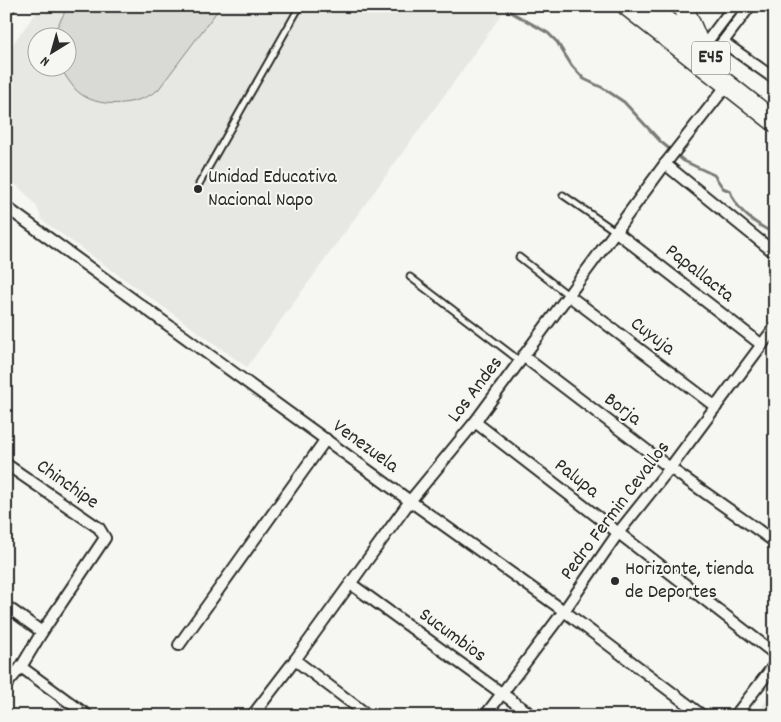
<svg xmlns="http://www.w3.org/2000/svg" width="781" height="722" viewBox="0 0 781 722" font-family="Dekko,sans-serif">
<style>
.built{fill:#e7e7e3;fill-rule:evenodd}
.green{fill:#d9d9d5;stroke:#828280}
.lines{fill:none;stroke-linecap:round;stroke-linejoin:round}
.stream{stroke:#7a7a78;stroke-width:3}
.lane-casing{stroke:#2b2b2b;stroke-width:9}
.street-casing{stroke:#2b2b2b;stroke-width:14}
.highway-casing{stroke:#2b2b2b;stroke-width:22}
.lane{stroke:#f6f6f2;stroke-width:5}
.street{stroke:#f6f6f2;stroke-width:10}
.highway{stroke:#f6f6f2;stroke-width:19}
.poi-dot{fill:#2b2b2b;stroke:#f6f6f2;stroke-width:2}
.labels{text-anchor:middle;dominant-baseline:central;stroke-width:4;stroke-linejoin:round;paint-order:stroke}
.shield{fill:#f6f6f2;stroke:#686867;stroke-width:1}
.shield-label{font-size:19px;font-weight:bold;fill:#2b2b2b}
.poi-label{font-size:20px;fill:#2b2b2b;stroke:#f6f6f2;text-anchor:start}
.street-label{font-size:20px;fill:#2b2b2b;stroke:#f6f6f2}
</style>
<rect width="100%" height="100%" fill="#f6f6f2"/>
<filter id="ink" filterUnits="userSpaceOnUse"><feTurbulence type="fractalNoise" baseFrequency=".02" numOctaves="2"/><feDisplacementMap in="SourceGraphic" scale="10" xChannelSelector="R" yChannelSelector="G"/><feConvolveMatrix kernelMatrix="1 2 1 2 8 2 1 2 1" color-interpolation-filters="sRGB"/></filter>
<g filter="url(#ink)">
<g class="built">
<path d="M 41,6 L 504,6 L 506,8 L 461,72 L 247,367 L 42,220 L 37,207 L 27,195 L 13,182 L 6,179 L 6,53 ZM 38,38 L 68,38 L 68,68 L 38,68 Z"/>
<path d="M 775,689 L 775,716 L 755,716 Z"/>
</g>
<path class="green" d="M 68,6 L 221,6 L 158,90 C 137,106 96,110 76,90 C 70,83 65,75 60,68 L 68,68 L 68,38 L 55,37 L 57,27 Z"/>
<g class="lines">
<path class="stream" d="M 503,6 L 509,11 L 548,33 L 557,42 L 572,66 L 584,79 L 603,88 L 624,102 L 661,142 L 684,161 L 714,175 L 723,188 L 730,191 C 737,212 756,224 775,234"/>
<g class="lane-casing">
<g id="lane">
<path d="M 199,184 L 300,6"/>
<path d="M 563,195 L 615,231"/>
<path d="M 519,257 L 568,295"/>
<path d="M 410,277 L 520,361"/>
<path d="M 261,706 L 266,716"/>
</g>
</g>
<g class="street-casing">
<g id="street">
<path d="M 6,11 L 10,6"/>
<path d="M 723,42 L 775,79"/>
<path d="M 700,51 L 734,6"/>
<path d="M 704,67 L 750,6"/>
<path d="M 665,164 L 775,253"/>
<path d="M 6,207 L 410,501 L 564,611 L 703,716"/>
<path d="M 615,231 L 762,345"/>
<path d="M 568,295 L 716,407"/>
<path d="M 523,356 L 670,468 L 775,542"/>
<path d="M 475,422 L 775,654"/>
<path d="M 6,464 L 99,528 L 105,538 L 42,632 L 21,667 L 6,685"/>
<path d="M 351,584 L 533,716"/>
<path d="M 6,606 L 42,632"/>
<path d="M 179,645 L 326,439"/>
<path d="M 295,660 L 369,716"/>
<path d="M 21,667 L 88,716"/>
<path d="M 252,716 L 295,660 L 410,501 L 475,422 L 665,164 L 727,85"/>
<path d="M 485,716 L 564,611 L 618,533 L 670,468 L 775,327"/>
<path d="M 735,716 L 775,664"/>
</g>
</g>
<g class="highway-casing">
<g id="highway">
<path d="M 627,6 L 775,122"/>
<path d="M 649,6 L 691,41"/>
<path d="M 683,6 L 700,46"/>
</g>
</g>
<use href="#lane" class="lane"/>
<use href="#street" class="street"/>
<use href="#highway" class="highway"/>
</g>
</g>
<g class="poi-dot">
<circle cx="198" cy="189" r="5"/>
<circle cx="615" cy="581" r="5"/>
</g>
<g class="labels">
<rect class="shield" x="692" y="41.5" width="38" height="33" rx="4"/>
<g class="shield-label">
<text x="711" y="58">E45</text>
</g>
<g class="poi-label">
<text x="208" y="178">Unidad Educativa<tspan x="208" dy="23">Nacional Napo</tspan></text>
<text x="625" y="570">Horizonte, tienda<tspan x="625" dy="23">de Deportes</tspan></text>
</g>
<g class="street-label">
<text transform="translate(699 274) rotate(38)">Papallacta</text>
<text transform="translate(652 337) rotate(37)">Cuyuja</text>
<text transform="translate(476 390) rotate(-53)">Los Andes</text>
<text transform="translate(622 410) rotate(37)">Borja</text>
<text transform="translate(365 447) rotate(36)">Venezuela</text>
<text transform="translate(576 479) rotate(38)">Palupa</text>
<text transform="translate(67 485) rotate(35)">Chinchipe</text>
<text transform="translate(616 511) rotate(-53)">Pedro Fermin Cevallos</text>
<text transform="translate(452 636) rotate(36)">Sucumbios</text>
</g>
</g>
<rect width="781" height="722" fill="none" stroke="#f6f6f2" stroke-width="25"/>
<rect x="12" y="12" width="756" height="697" fill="none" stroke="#2b2b2b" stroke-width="2" filter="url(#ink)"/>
<g transform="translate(52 52) rotate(217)"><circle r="24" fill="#f6f6f2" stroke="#a5a5a2"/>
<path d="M0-4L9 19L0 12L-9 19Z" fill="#2b2b2b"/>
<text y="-8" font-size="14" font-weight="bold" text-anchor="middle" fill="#2b2b2b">N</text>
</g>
</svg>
